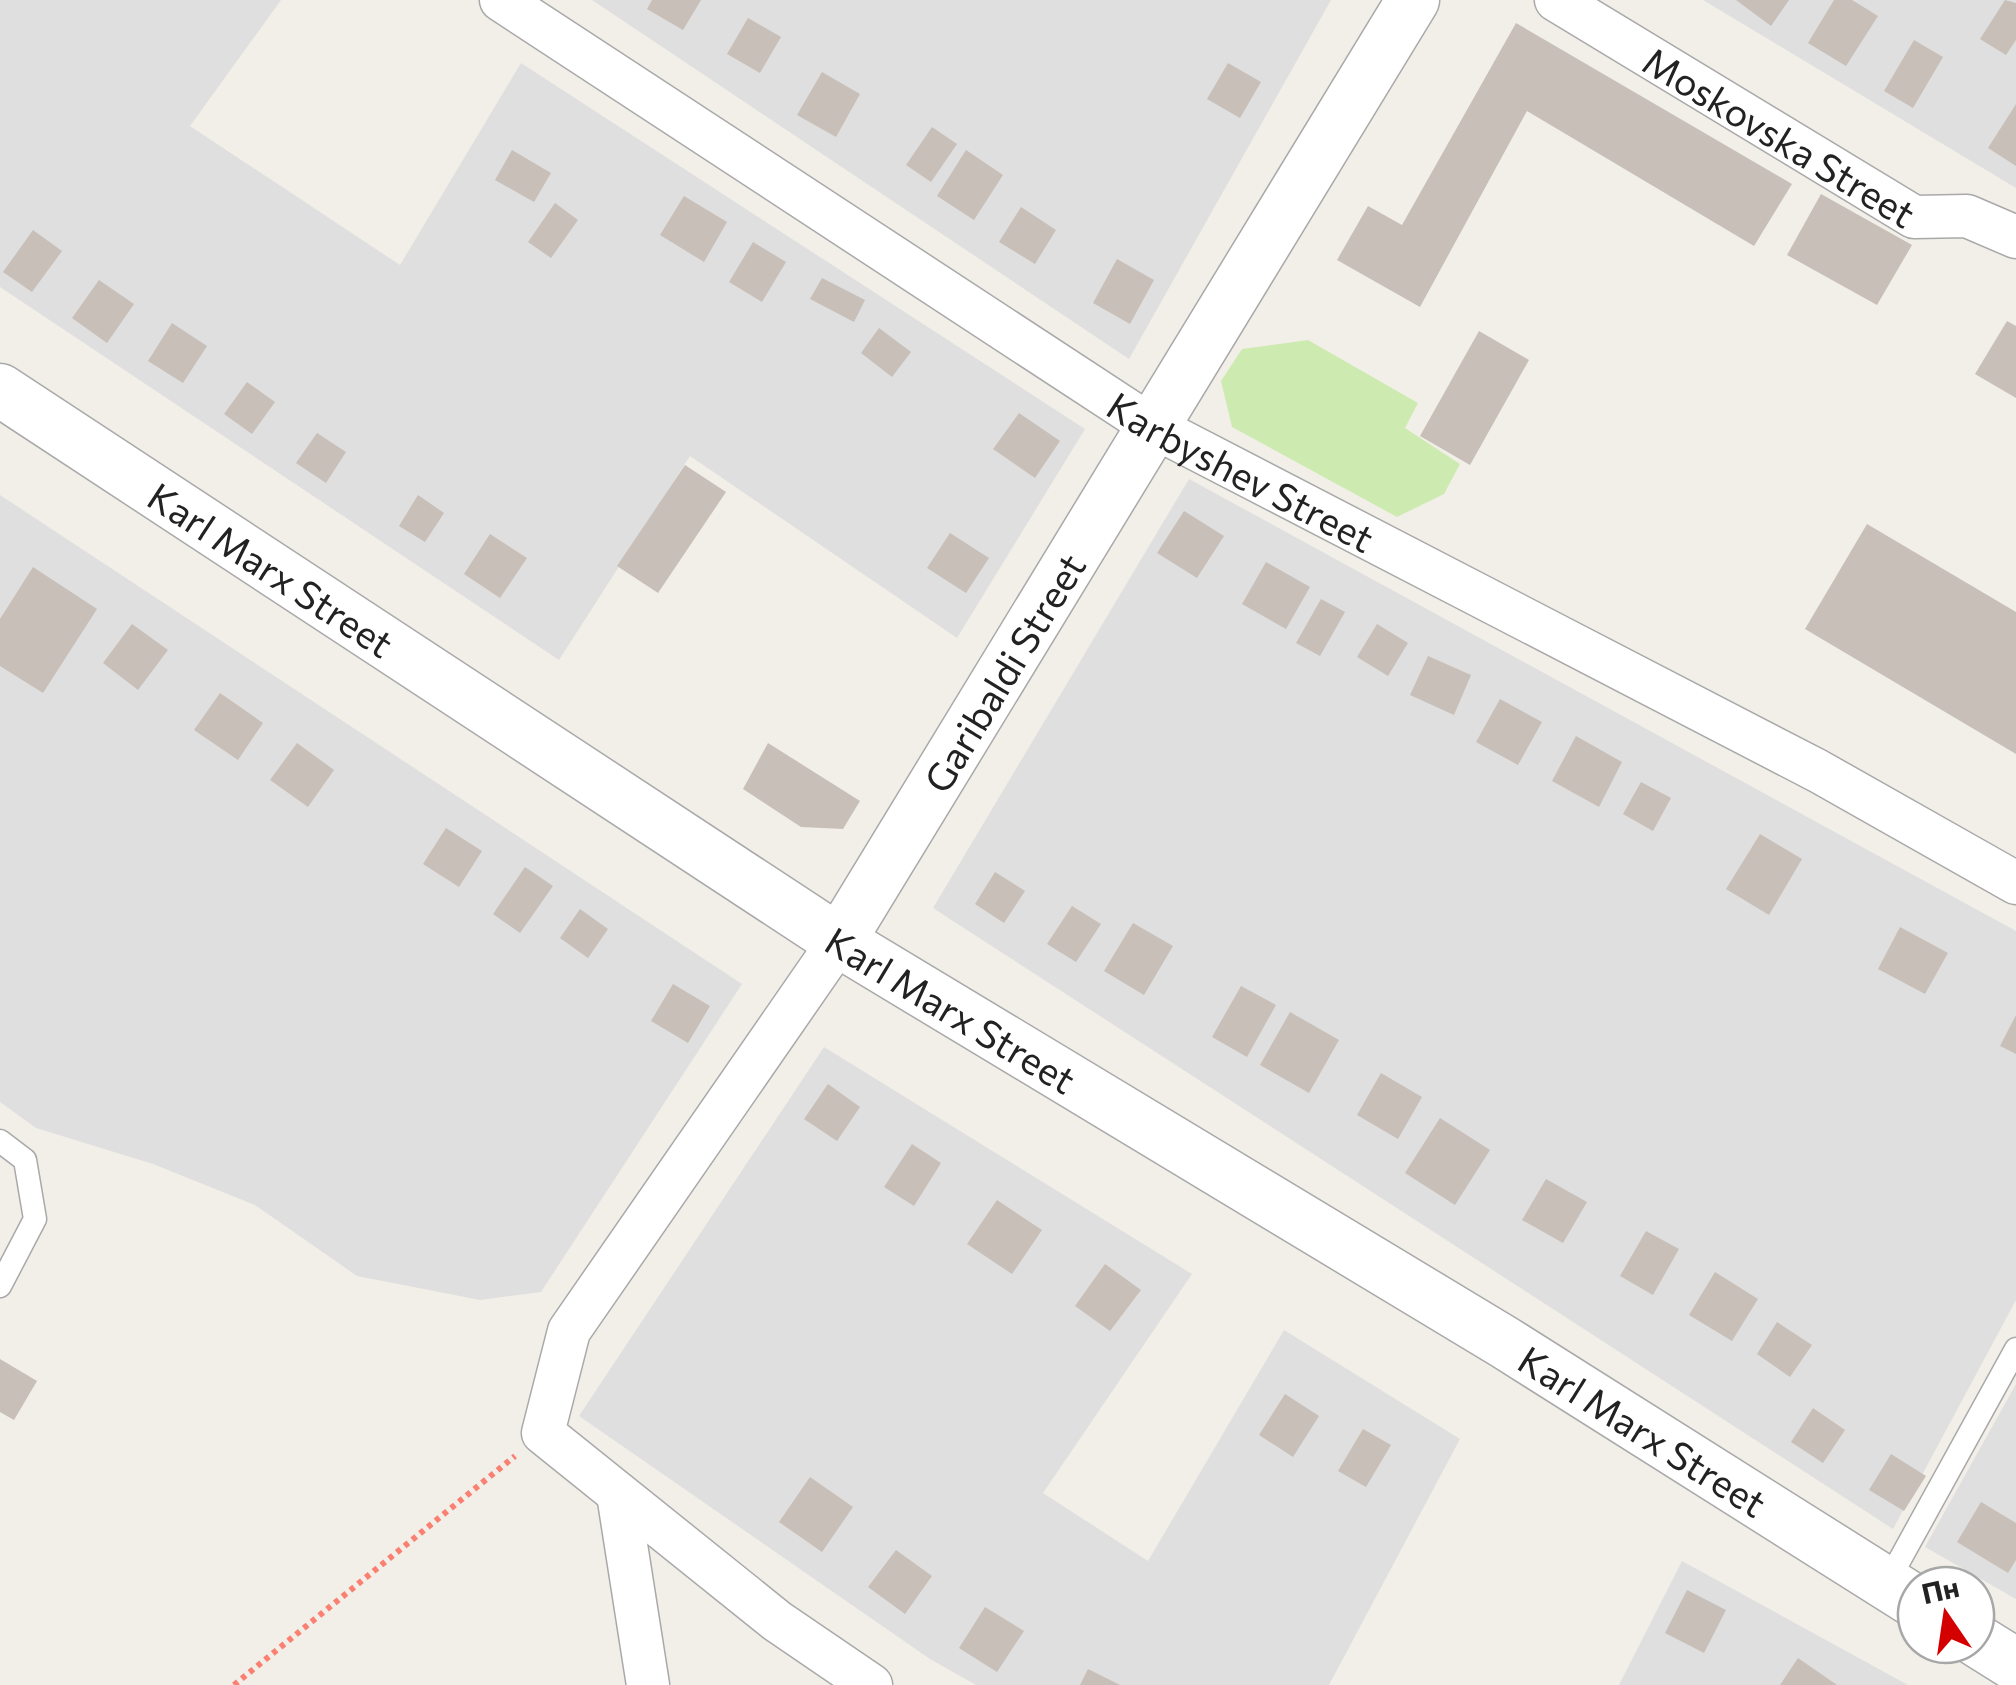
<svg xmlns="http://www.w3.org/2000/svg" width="2016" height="1685" viewBox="0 0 2016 1685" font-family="Commissioner,sans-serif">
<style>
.residential{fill:#e0dfdf}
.grass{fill:#cdebb0}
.building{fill:#c7bfb8}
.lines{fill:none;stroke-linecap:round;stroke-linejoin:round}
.service-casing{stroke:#a9a9a9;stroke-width:25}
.minor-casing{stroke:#a9a9a9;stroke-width:45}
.tertiary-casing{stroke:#a9a9a9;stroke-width:55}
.path{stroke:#fa8072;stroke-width:6;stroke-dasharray:5 5;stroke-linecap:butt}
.service{stroke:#fff;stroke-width:22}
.minor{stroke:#fff;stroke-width:42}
.tertiary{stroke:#fff;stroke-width:52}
.labels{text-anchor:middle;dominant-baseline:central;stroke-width:8;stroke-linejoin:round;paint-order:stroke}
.street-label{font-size:38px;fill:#222;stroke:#fff}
</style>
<rect width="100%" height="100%" fill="#f2efe9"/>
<g class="residential">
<path d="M 0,0 L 281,0 L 190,126 L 400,265 L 521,63 L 1085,429 L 957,638 L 690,456 L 559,660 L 0,287 Z"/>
<path d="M 592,0 L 1331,0 L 1129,359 Z"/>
<path d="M 1703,0 L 2016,0 L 2016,188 Z"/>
<path d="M 1189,479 L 2016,931 L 2016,1300 L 1893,1529 L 933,908 Z"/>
<path d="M 0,495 L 742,984 L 541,1292 L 480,1300 L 357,1276 L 255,1205 L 153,1164 L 36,1128 L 0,1102 Z"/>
<path d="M 824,1047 L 1192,1274 L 1043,1493 L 1148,1561 L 1284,1330 L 1460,1439 L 1329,1685 L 976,1685 L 930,1659 L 579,1416 Z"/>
<path d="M 2016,1384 L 2016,1599 L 1925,1547 Z"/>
<path d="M 1682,1561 L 1908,1685 L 1619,1685 Z"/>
</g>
<path class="grass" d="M 1308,340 L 1418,403 L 1405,428 L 1460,464 L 1444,494 L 1397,517 L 1232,427 L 1221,381 L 1242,349 Z"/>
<g class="building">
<path d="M 652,0 L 701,0 L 683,30 L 647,9 Z"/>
<path d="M 1736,0 L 1789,0 L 1771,26 Z"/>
<path d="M 1834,0 L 1852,0 L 1878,16 L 1846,66 L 1808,43 Z"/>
<path d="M 2005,0 L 2016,3 L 2016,40 L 2006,55 L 1980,39 Z"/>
<path d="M 748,18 L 781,37 L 760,73 L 727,54 Z"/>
<path d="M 1516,23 L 1792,184 L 1754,246 L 1527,111 L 1420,307 L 1337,260 L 1368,206 L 1402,225 Z"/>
<path d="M 1914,40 L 1943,57 L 1913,108 L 1884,91 Z"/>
<path d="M 1228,63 L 1261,82 L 1240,118 L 1207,99 Z"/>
<path d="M 822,72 L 860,94 L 836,137 L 797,115 Z"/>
<path d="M 2016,104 L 2016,166 L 1988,148 Z"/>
<path d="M 932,127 L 957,144 L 931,182 L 906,165 Z"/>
<path d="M 512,150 L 551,173 L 534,202 L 495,180 Z"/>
<path d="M 966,150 L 1003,175 L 974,220 L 937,196 Z"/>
<path d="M 1821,194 L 1912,245 L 1877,305 L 1787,255 Z"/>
<path d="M 684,196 L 727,222 L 704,262 L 660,235 Z"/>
<path d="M 555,203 L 578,220 L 551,258 L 528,242 Z"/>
<path d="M 1021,207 L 1056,230 L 1035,264 L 999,242 Z"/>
<path d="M 33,230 L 62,251 L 32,292 L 3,272 Z"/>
<path d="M 753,242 L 786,262 L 762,302 L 729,282 Z"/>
<path d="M 1117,259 L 1154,280 L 1130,324 L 1093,303 Z"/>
<path d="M 822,278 L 865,300 L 854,322 L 810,299 Z"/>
<path d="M 99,280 L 134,304 L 107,343 L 72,318 Z"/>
<path d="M 2007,321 L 2016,326 L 2016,398 L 1975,374 Z"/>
<path d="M 172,323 L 207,346 L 183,383 L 148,361 Z"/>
<path d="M 879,328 L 911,352 L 892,377 L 861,353 Z"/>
<path d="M 1479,331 L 1529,360 L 1470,465 L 1420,436 Z"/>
<path d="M 247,382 L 275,402 L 252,434 L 224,414 Z"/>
<path d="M 1019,413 L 1060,441 L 1035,478 L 993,449 Z"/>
<path d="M 317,433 L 346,452 L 326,483 L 296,463 Z"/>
<path d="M 685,465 L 726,492 L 658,593 L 617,566 Z"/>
<path d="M 418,495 L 444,513 L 425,542 L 399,526 Z"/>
<path d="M 1184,511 L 1224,536 L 1197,578 L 1157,553 Z"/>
<path d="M 1867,524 L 2016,612 L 2016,754 L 1805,629 Z"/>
<path d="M 950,533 L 989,558 L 966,593 L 927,568 Z"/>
<path d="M 490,534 L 527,558 L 500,598 L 464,574 Z"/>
<path d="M 1266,562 L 1310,587 L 1286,629 L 1242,604 Z"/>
<path d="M 33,567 L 97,609 L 43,693 L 0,666 L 0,619 Z"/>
<path d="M 1321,599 L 1345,612 L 1320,656 L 1296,643 Z"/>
<path d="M 132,624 L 168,650 L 138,690 L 103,663 Z"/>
<path d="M 1377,624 L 1408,643 L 1388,676 L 1357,657 Z"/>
<path d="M 1428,656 L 1471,675 L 1454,715 L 1410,695 Z"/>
<path d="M 220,693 L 263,723 L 238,760 L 194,730 Z"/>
<path d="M 1500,699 L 1542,722 L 1518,765 L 1476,742 Z"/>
<path d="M 1576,736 L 1622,762 L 1599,807 L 1552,781 Z"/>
<path d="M 297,743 L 334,770 L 308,807 L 270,780 Z"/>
<path d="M 768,743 L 860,801 L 843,829 L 801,827 L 743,789 Z"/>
<path d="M 1641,782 L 1671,798 L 1653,831 L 1623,814 Z"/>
<path d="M 446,828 L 482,851 L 459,887 L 423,864 Z"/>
<path d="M 1760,834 L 1802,859 L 1769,915 L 1726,889 Z"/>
<path d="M 525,867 L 553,886 L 520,933 L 493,914 Z"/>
<path d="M 995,872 L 1025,891 L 1004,923 L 975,904 Z"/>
<path d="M 1072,906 L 1101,924 L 1076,962 L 1047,944 Z"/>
<path d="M 580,909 L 608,929 L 588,958 L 560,938 Z"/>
<path d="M 1133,923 L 1173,946 L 1144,995 L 1104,971 Z"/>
<path d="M 1900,927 L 1948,953 L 1925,994 L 1878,969 Z"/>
<path d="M 673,984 L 710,1006 L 688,1043 L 651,1021 Z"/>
<path d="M 1241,986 L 1276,1005 L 1247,1057 L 1212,1037 Z"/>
<path d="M 1290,1012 L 1339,1040 L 1309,1093 L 1260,1065 Z"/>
<path d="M 2016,1015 L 2016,1054 L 2000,1046 Z"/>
<path d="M 1381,1073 L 1422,1097 L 1398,1139 L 1357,1115 Z"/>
<path d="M 828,1084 L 860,1107 L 837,1141 L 804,1119 Z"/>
<path d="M 1440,1118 L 1490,1150 L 1455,1205 L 1405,1173 Z"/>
<path d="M 912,1144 L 941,1163 L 914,1206 L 884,1187 Z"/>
<path d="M 1546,1179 L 1587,1202 L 1563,1243 L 1522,1220 Z"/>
<path d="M 997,1200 L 1042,1230 L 1012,1274 L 967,1244 Z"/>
<path d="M 1646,1231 L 1679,1249 L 1653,1295 L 1620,1276 Z"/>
<path d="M 1105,1264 L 1141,1290 L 1110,1331 L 1075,1306 Z"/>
<path d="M 1715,1272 L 1758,1299 L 1732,1341 L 1689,1315 Z"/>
<path d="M 1777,1322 L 1812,1345 L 1790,1377 L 1757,1354 Z"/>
<path d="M 0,1359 L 37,1381 L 14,1420 L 0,1412 Z"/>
<path d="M 1285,1394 L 1319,1416 L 1293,1457 L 1259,1435 Z"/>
<path d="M 1813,1408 L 1845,1430 L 1823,1463 L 1791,1442 Z"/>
<path d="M 1363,1429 L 1391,1445 L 1366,1487 L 1338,1471 Z"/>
<path d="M 1891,1454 L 1926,1476 L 1904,1511 L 1869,1490 Z"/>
<path d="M 810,1477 L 853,1507 L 822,1552 L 779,1522 Z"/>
<path d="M 1981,1502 L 2016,1523 L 2016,1560 L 2008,1573 L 1957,1542 Z"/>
<path d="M 896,1550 L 932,1576 L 905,1614 L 868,1587 Z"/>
<path d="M 1687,1590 L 1726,1610 L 1704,1653 L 1665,1633 Z"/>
<path d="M 985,1607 L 1024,1631 L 997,1672 L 959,1648 Z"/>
<path d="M 1798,1658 L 1837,1685 L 1780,1685 Z"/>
<path d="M 1088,1669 L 1120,1685 L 1080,1685 Z"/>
</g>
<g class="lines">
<g class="service-casing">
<g id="service">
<path d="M 0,1141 L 25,1160 L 35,1219 L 0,1286"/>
<path d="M 1887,1583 L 2016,1349"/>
</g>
</g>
<g class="minor-casing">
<g id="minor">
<path id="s1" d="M 501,0 L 1150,425 L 1818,771 L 2016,883"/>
<path id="s2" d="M 1556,0 L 1914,217 L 1967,216 L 2016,237"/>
<path d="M 839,941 L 569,1331 L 543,1433 L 777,1621 L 871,1685"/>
<path d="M 618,1494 L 648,1685"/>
</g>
</g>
<g class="tertiary-casing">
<g id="tertiary">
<path id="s3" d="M 0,390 L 839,941 L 1504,1342 L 1916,1602"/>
<path id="s4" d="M 839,941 L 1413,0"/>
<path d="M 1976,1640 L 2016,1665"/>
</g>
</g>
<path class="path" d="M 234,1685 L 515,1456"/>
<use href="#service" class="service"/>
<use href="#minor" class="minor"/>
<use href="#tertiary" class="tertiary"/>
</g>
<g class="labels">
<g class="street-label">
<text stroke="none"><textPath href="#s2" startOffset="262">Moskovska Street</textPath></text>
<text stroke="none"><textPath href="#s1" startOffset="878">Karbyshev Street</textPath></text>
<text stroke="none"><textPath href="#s3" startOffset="325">Karl Marx Street</textPath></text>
<text stroke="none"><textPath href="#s4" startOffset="315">Garibaldi Street</textPath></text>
<text stroke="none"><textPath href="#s3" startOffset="1135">Karl Marx Street</textPath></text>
<text stroke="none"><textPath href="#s3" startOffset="1945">Karl Marx Street</textPath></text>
</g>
</g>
<g transform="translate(1946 1615) rotate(347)"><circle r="48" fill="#ffffff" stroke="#a7a7a7" stroke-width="2.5"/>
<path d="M0-8L18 38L0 25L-18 38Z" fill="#d40000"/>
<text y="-15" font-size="28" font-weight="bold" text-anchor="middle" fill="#222222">Пн</text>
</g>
</svg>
